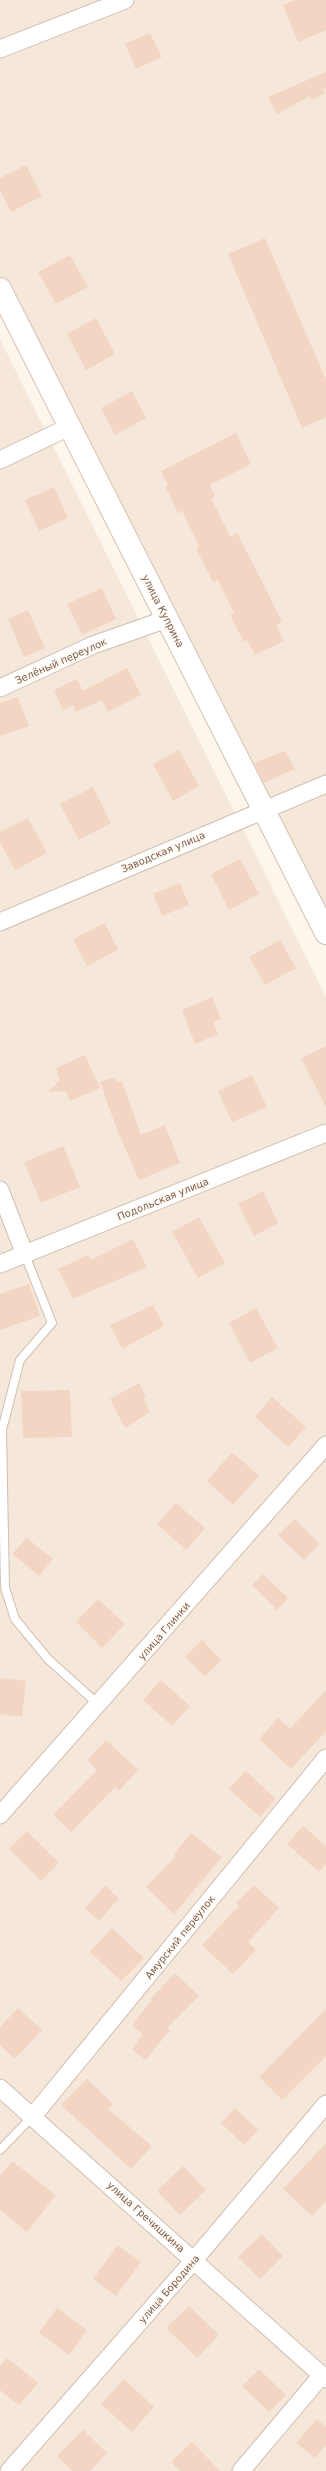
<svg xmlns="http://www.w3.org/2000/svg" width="326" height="2471" viewBox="0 0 326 2471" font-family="'DejaVu Sans',sans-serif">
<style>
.residential{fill:#f5e8da}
.building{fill:#f3d5c3}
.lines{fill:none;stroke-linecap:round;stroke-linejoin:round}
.lane-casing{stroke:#d1beb0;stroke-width:10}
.street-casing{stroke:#d1beb0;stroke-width:19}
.secondary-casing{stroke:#d6c0b0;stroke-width:24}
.lane{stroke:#fff;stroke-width:8}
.street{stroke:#fff;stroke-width:17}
.secondary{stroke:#fff;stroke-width:22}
.labels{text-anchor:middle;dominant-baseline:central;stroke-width:3;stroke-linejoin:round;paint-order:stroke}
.street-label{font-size:10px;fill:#7a5c4d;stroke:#fffaf3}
</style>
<rect width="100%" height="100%" fill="#fdf6ec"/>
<g class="residential">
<path d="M 0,0 L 326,0 L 326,913 L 0,276 Z"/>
<path d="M 0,339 L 326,997 L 326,2471 L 0,2471 Z"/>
</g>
<g class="building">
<path d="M 295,0 L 326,0 L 326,30 L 298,42 L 283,5 Z"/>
<path d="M 150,33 L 162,57 L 136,69 L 125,44 Z"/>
<path d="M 326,72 L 326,88 L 324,89 L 325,93 L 312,100 L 310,96 L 277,114 L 268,97 Z"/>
<path d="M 26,165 L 42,196 L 11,212 L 0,190 L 0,178 Z"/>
<path d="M 265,238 L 326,380 L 326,417 L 302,428 L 228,254 Z"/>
<path d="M 70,255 L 88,287 L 56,304 L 38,272 Z"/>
<path d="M 96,318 L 115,354 L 86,370 L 67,334 Z"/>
<path d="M 132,391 L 146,418 L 115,435 L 101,408 Z"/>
<path d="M 236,433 L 251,464 L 210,485 L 215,496 L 211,498 L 230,536 L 237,533 L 266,589 L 282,622 L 276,625 L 284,641 L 255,655 L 247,640 L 244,642 L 230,615 L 234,613 L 218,580 L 213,582 L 196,549 L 199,546 L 182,511 L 178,513 L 165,486 L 168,485 L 161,471 Z"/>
<path d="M 54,487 L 68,518 L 39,531 L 25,500 Z"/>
<path d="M 102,588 L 116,619 L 82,635 L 67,604 Z"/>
<path d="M 28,610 L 45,648 L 24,657 L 8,619 Z"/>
<path d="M 127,668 L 141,695 L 108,712 L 102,700 L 76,712 L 73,705 L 63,710 L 54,690 L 77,679 L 83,691 Z"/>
<path d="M 18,697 L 29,726 L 0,736 L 0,703 Z"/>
<path d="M 179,750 L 199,786 L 173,801 L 153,764 Z"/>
<path d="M 285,751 L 295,769 L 264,783 L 254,763 Z"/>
<path d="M 93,787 L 111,823 L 79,840 L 60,804 Z"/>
<path d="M 28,818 L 47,853 L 15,870 L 0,842 L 0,832 Z"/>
<path d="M 240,859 L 259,894 L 229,910 L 211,874 Z"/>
<path d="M 180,883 L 189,905 L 162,916 L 153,894 Z"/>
<path d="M 105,923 L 118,950 L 87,966 L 73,939 Z"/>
<path d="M 280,940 L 296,968 L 265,985 L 249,957 Z"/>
<path d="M 212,997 L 221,1019 L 213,1022 L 218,1034 L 195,1044 L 182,1010 Z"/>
<path d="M 326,1046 L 326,1107 L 301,1058 Z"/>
<path d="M 85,1055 L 100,1088 L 70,1101 L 66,1091 L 48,1092 L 60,1080 L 56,1068 Z"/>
<path d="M 252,1075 L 267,1107 L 232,1122 L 218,1091 Z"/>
<path d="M 115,1077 L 117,1083 L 122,1081 L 141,1135 L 165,1125 L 180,1163 L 139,1180 L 116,1127 L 100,1082 Z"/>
<path d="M 63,1146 L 80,1187 L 41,1203 L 24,1162 Z"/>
<path d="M 263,1191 L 278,1223 L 254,1236 L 238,1204 Z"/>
<path d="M 199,1217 L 225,1263 L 198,1278 L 172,1232 Z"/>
<path d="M 133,1239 L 147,1267 L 73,1299 L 58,1269 L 88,1255 L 91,1260 Z"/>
<path d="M 29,1284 L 40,1316 L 0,1330 L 0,1294 Z"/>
<path d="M 153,1305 L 164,1326 L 122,1349 L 110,1325 Z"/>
<path d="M 256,1308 L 278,1348 L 250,1363 L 229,1323 Z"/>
<path d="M 139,1383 L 146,1396 L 143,1398 L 150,1412 L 125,1428 L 110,1399 Z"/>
<path d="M 70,1390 L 72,1437 L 23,1438 L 21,1391 Z"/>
<path d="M 272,1397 L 306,1427 L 288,1447 L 255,1417 Z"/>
<path d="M 232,1452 L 259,1476 L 233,1505 L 207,1481 Z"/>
<path d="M 176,1503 L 205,1528 L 186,1550 L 157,1524 Z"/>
<path d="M 295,1519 L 320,1544 L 304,1560 L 278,1535 Z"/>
<path d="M 27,1538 L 53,1559 L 39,1576 L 12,1554 Z"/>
<path d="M 263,1574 L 288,1598 L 277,1610 L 252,1585 Z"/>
<path d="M 98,1599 L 125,1624 L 102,1648 L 76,1622 Z"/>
<path d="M 202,1640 L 221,1660 L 205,1677 L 185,1657 Z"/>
<path d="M 0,1678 L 26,1681 L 22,1717 L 0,1714 Z"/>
<path d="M 161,1680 L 190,1706 L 172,1726 L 143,1700 Z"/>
<path d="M 326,1690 L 326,1731 L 291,1769 L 259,1739 L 278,1718 L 290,1729 Z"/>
<path d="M 106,1740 L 138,1770 L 119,1791 L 115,1787 L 71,1832 L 53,1815 L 97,1770 L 87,1760 Z"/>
<path d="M 246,1771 L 276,1799 L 260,1817 L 229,1789 Z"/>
<path d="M 303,1826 L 326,1846 L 326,1864 L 319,1872 L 287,1844 Z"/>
<path d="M 27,1831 L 59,1863 L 41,1881 L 9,1849 Z"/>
<path d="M 191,1833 L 222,1857 L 174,1914 L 146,1887 L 176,1856 L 174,1855 Z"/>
<path d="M 254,1885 L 279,1908 L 248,1942 L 256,1950 L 233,1974 L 202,1945 L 239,1906 L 236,1903 Z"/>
<path d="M 105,1886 L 119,1898 L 99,1921 L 85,1908 Z"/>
<path d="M 112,1928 L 144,1958 L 121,1981 L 90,1952 Z"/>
<path d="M 175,1973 L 199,1996 L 167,2028 L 170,2030 L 146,2060 L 132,2049 L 143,2034 L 132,2025 L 152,2000 L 150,1999 Z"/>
<path d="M 18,2008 L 42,2030 L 15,2059 L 0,2045 L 0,2027 Z"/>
<path d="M 326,2009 L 326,2056 L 282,2100 L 259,2077 Z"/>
<path d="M 87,2079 L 113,2104 L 108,2109 L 152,2146 L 131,2169 L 61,2105 Z"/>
<path d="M 235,2108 L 258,2130 L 244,2145 L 221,2123 Z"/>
<path d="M 326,2143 L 326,2201 L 312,2216 L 283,2189 Z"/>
<path d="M 12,2161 L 56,2195 L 27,2232 L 0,2210 L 0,2176 Z"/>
<path d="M 183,2166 L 206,2190 L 180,2215 L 157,2191 Z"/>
<path d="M 262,2234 L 283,2256 L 260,2279 L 238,2257 Z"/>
<path d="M 118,2245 L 141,2262 L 116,2296 L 93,2279 Z"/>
<path d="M 189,2306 L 219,2335 L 197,2358 L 166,2328 Z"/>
<path d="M 57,2308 L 87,2330 L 69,2355 L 39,2333 Z"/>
<path d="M 7,2358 L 38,2383 L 19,2405 L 0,2390 L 0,2366 Z"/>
<path d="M 259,2369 L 286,2395 L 269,2412 L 242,2386 Z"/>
<path d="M 124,2379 L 154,2407 L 132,2432 L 101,2404 Z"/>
<path d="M 317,2419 L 326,2427 L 326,2445 L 315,2458 L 296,2443 Z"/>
<path d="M 83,2430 L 107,2453 L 90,2471 L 73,2471 L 57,2456 Z"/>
<path d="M 192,2442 L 220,2471 L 180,2471 L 171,2462 Z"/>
</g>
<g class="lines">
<g class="lane-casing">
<g id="lane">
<path d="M 25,1255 L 52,1323 L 20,1360 L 2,1430 L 5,1588 L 15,1619 L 48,1659 L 99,1705"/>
<path d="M 0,2150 L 33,2116"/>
</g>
</g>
<g class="street-casing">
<g id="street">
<path d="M 0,49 L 125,0"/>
<path d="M 0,460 L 69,427"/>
<path d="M 0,688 L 93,645 L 167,619"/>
<path d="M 0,922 L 326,784"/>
<path d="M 0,1190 L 25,1255"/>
<path d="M 0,1264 L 326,1133"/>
<path d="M 0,1815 L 326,1445"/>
<path d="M 0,2088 L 326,2379"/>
<path d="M 33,2116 L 326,1758"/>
<path d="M 9,2471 L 194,2260 L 326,2104"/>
<path d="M 241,2471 L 322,2375"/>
</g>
</g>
<g class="secondary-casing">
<path id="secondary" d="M 0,289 L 326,933"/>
</g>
<use href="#lane" class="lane"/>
<use href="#street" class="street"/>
<use href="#secondary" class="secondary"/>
</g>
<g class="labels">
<g class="street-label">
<text transform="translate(163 611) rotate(63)">улица Куприна</text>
<text transform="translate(61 661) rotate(-24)">Зелёный переулок</text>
<text transform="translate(163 852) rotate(-23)">Заводская улица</text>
<text transform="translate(163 1199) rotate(-22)">Подольская улица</text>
<text transform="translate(164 1631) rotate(-49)">улица Глинки</text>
<text transform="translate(180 1937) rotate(-51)">Амурский переулок</text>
<text transform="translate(146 2217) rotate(42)">улица Гречишкина</text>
<text transform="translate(169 2289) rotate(-49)">улица Бородина</text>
</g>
</g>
</svg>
